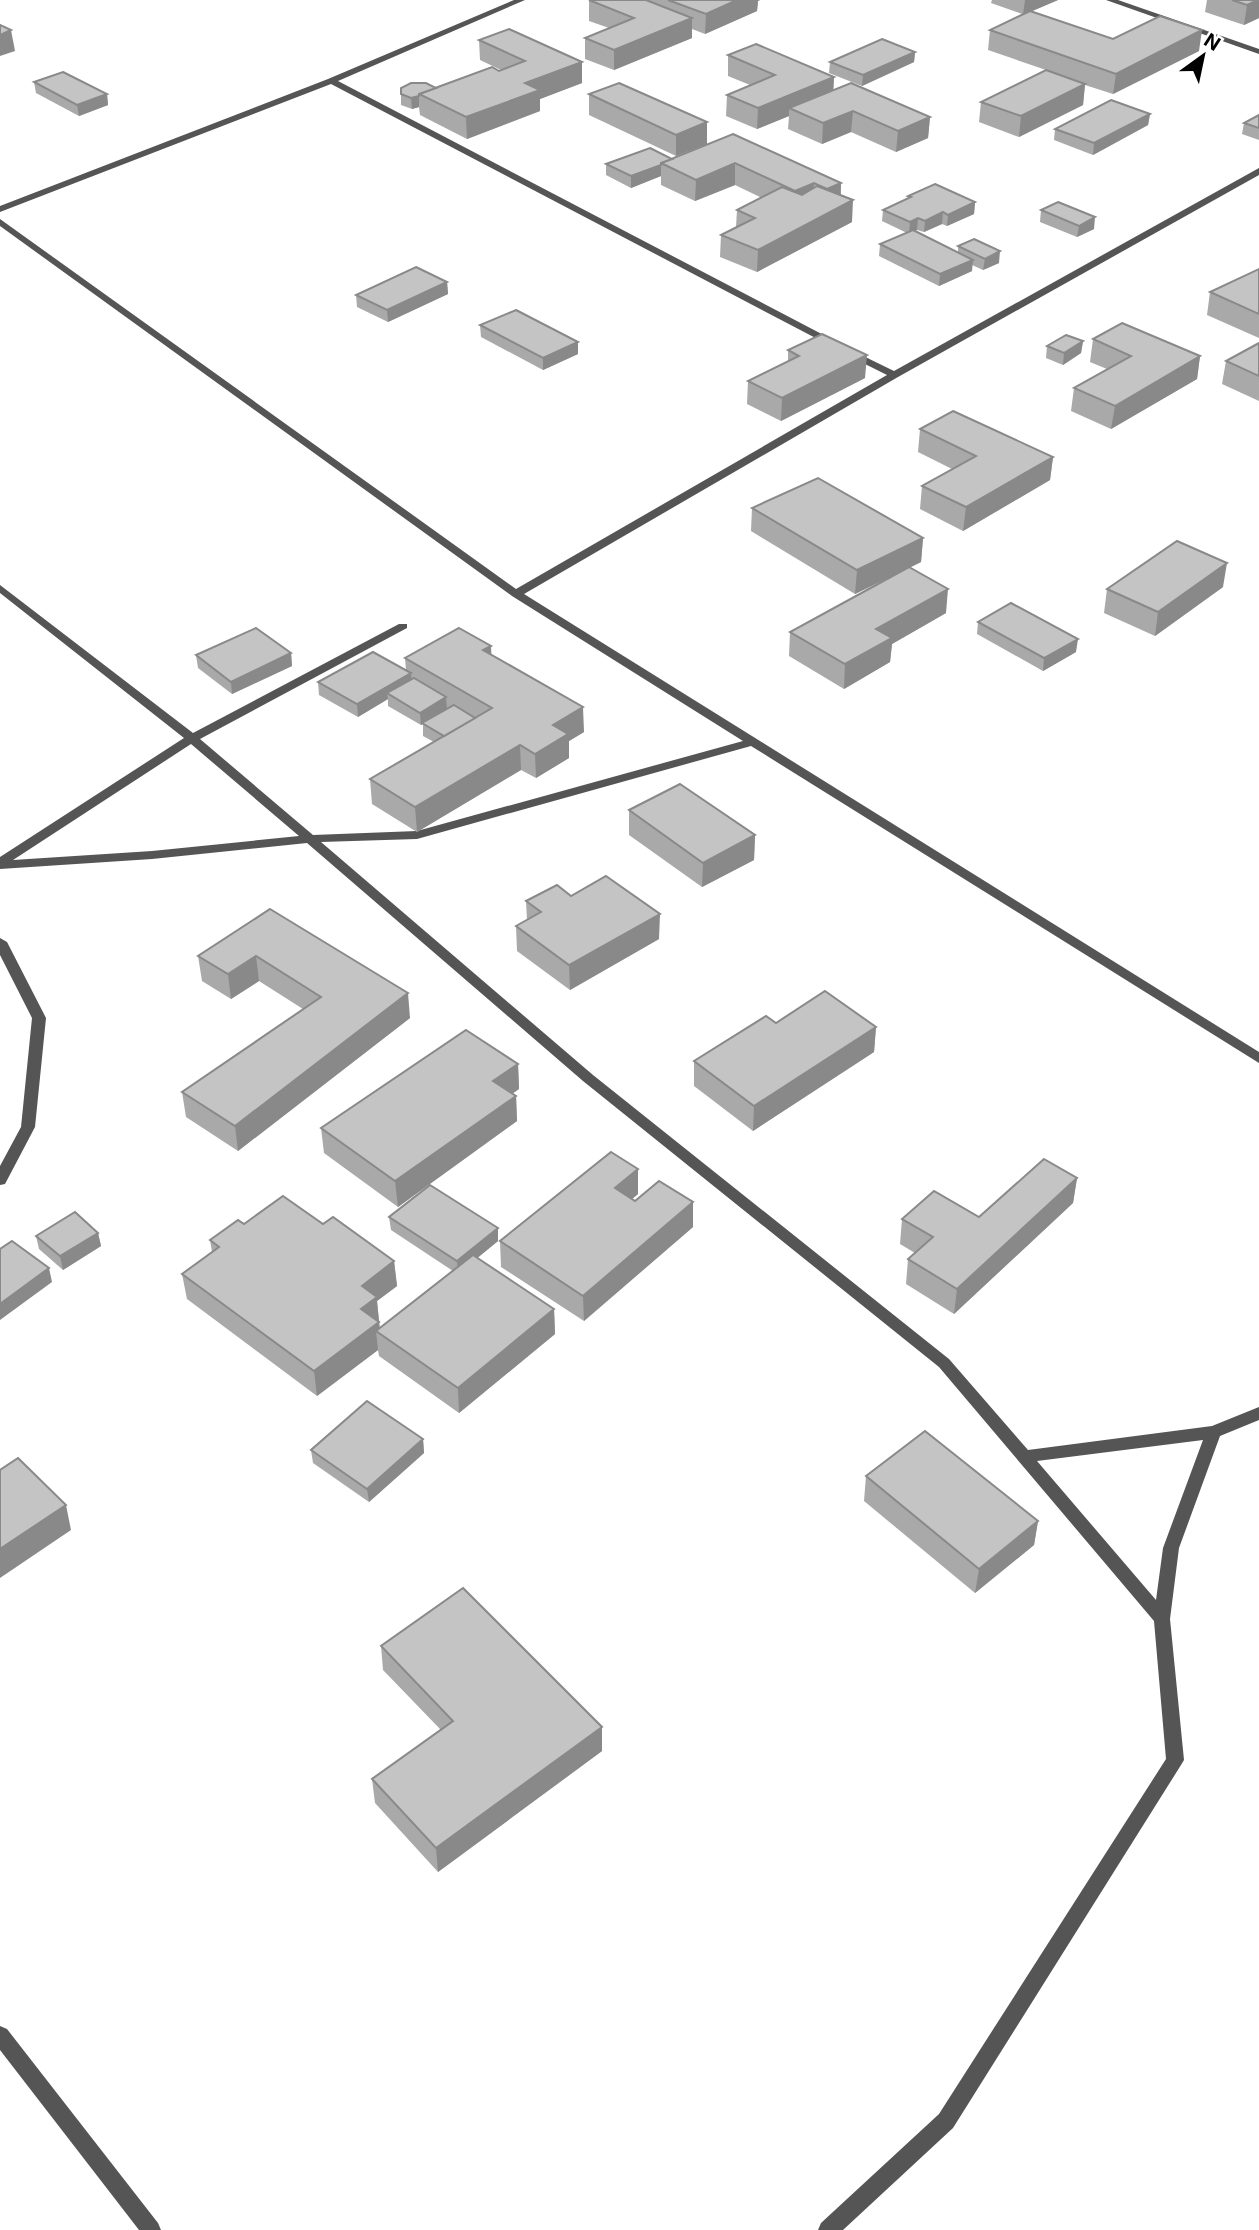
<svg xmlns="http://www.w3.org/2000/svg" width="1259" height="2230" viewBox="0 0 1259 2230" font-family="Inter,sans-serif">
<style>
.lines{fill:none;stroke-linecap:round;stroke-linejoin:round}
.minor{fill:#555;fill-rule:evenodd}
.wall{fill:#a9a9a9}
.shaded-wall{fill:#898989}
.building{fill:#c4c4c4;stroke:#898989;stroke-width:2}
</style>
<rect width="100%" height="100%" fill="#fff"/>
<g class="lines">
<g class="minor">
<path d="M 514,0 L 525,0 L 338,81 L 835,341 L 835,345 L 829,345 L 331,84 L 0,212 L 0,206 L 328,79 Z"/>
<path d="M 1106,0 L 1118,0 L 1259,49 L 1259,54 Z"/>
<path d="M 1259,168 L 1259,175 L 898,377 L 524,594 L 1259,1052 L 1259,1063 L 751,746 L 417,839 L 321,842 L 593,1075 L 949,1359 L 1028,1450 L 1212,1426 L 1259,1407 L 1259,1420 L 1220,1436 L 1179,1548 L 1170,1619 L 1184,1760 L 1181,1765 L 953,2128 L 843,2230 L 818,2230 L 821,2223 L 939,2114 L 1166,1759 L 1154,1621 L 939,1367 L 583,1081 L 307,843 L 152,859 L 0,869 L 0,857 L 184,738 L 0,593 L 0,585 L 193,733 L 399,624 L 407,624 L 407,628 L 200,739 L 313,835 L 417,831 L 743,741 L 512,596 L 0,226 L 0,219 L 516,589 L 887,375 L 847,355 L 847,351 L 853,351 L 894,371 ZM 191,744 L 299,836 L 152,851 L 13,860 ZM 1203,1440 L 1163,1548 L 1156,1600 L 1037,1461 Z"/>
<path d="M 0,938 L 7,942 L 46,1018 L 35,1127 L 5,1184 L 0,1185 L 0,1166 L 21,1127 L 32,1018 L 0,955 Z"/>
<path d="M 0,2026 L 7,2029 L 158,2223 L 161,2230 L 139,2230 L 0,2050 Z"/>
</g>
</g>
<g class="wall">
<path d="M 589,0 L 760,0 L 758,1 L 757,11 L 705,34 L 692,29 L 692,38 L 614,70 L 585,59 L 585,38 L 609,28 L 589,21 Z"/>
<path d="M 992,0 L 1058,0 L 1032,11 L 1113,39 L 1199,51 L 1113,94 L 1085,85 L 1083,105 L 1019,137 L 979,122 L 981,102 L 1046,70 L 988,50 L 990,30 L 1022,14 L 991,3 Z"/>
<path d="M 1207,0 L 1259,0 L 1259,18 L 1244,25 L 1205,12 Z"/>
<path d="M 479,40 L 582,83 L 540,99 L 540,111 L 467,139 L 420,115 L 419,107 L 412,109 L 401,105 L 401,88 L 436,88 L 501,70 L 480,60 Z"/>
<path d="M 915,52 L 914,62 L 862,86 L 829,73 L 830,62 Z"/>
<path d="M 728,55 L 834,77 L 833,90 L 930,117 L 928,138 L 896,152 L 851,132 L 822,144 L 788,129 L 789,116 L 757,129 L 726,116 L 727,95 L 750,85 L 728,76 Z"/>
<path d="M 34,82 L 107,94 L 108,105 L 79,116 L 36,93 Z"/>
<path d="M 589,94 L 707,122 L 707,144 L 676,156 L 589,115 Z"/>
<path d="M 1150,114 L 1148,125 L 1093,155 L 1054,140 L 1055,129 Z"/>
<path d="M 1259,115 L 1259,140 L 1242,134 L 1244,123 Z"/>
<path d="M 733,134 L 841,183 L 841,195 L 852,222 L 757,272 L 720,257 L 721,235 L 736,227 L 737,210 L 762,198 L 735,185 L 695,201 L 661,185 L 661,176 L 631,188 L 606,175 L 606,164 L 672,159 Z"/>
<path d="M 908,196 L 975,202 L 974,214 L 947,226 L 942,224 L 924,232 L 917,230 L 914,231 L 958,252 L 958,246 L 999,263 L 983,270 L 972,265 L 972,271 L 939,286 L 879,256 L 880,244 L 907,233 L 882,221 L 883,210 L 908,199 Z"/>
<path d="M 1041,210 L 1094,229 L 1077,237 L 1040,222 Z"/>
<path d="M 1259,269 L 1259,338 L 1207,315 L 1210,292 Z"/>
<path d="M 447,282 L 448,294 L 388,322 L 357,307 L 356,295 Z"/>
<path d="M 480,325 L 578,354 L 543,370 L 481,337 Z"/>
<path d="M 1093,339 L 1200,356 L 1197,379 L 1111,429 L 1071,411 L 1074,388 L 1107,369 L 1090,362 Z"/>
<path d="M 1083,341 L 1081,353 L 1063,365 L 1046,358 L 1047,346 Z"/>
<path d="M 1259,343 L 1259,401 L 1222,384 L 1226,361 Z"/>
<path d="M 788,350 L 865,378 L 781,421 L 747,404 L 748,381 L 788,362 Z"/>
<path d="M 920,429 L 1053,457 L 1050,480 L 963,531 L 920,509 L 922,486 L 952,469 L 918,452 Z"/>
<path d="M 752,508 L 923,538 L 921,562 L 909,568 L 946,613 L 892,644 L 890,662 L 844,689 L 789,656 L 790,632 L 906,569 L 855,594 L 751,531 Z"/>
<path d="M 1223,587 L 1155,636 L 1104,613 L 1107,589 Z"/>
<path d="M 978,622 L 1076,652 L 1043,671 L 977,634 Z"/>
<path d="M 491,646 L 491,654 L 584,732 L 569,741 L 569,758 L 536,778 L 521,770 L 417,832 L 372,804 L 370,779 L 434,742 L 423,736 L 423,724 L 421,725 L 388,706 L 388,699 L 358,717 L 319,695 L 318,682 L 406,670 L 405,658 Z"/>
<path d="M 291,653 L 292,666 L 232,694 L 198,668 L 196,655 Z"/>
<path d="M 629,810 L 755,835 L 754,860 L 702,887 L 629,835 Z"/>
<path d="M 571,896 L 659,939 L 570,990 L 517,951 L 516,926 L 527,920 L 526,901 Z"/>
<path d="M 270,909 L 410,1018 L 238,1151 L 186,1117 L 182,1092 L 303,1009 L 259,981 L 231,999 L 202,981 L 198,956 Z"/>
<path d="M 776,1023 L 876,1027 L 874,1052 L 753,1131 L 694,1086 L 694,1061 Z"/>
<path d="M 518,1064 L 519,1089 L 512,1094 L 516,1096 L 517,1121 L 398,1207 L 324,1153 L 321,1128 Z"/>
<path d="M 638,1169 L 638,1194 L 632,1199 L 635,1201 L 693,1202 L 693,1227 L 584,1321 L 501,1267 L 500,1241 Z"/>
<path d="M 1077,1178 L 1073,1203 L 954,1314 L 906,1284 L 908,1259 L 915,1253 L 900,1244 L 902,1219 L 979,1217 Z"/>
<path d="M 389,1217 L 498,1241 L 477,1258 L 554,1309 L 555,1334 L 459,1413 L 379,1356 L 378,1350 L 317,1396 L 187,1299 L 182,1274 L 212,1252 L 210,1240 L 244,1224 L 323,1224 L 394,1261 L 397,1286 L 377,1301 L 380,1328 L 453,1271 L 391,1230 Z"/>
<path d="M 98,1233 L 101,1246 L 63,1270 L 39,1249 L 36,1236 Z"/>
<path d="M 423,1439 L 424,1453 L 369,1502 L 313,1463 L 311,1450 Z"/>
<path d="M 866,1476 L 1038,1521 L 1034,1545 L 975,1593 L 864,1501 Z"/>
<path d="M 381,1646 L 602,1751 L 438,1872 L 375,1803 L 372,1779 L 441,1730 L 383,1670 Z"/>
</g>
<g class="shaded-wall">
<path d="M 737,0 L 760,0 L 758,1 L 757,11 L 705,34 L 706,14 Z"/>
<path d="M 1025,0 L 1058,0 L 1023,15 Z"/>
<path d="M 1259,0 L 1259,18 L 1244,25 L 1247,5 Z"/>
<path d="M 692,18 L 692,38 L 614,70 L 614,50 Z"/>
<path d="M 11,30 L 15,51 L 0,56 L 0,35 Z"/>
<path d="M 1202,30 L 1199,51 L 1113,94 L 1116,74 Z"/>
<path d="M 915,52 L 914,62 L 862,86 L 863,75 Z"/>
<path d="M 582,62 L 582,83 L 540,99 L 540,111 L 467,139 L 466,117 L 525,83 Z"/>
<path d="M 834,77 L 833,98 L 789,108 L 789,116 L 757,129 L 758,108 Z"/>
<path d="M 1085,84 L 1083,105 L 1019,137 L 1021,116 Z"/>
<path d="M 107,94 L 108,105 L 79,116 L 77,105 Z"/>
<path d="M 419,96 L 419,107 L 412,109 L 411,98 Z"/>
<path d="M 853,111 L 851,132 L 822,144 L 823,123 Z"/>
<path d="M 1150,114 L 1148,125 L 1093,155 L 1094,143 Z"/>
<path d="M 930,117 L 928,138 L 896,152 L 898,131 Z"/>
<path d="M 707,122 L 707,144 L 676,156 L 676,135 Z"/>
<path d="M 735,163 L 735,185 L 695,201 L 696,180 Z"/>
<path d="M 661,165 L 661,176 L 631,188 L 631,176 Z"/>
<path d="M 814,183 L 812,204 L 794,212 L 795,191 Z"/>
<path d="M 841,183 L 840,205 L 826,211 L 827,189 Z"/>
<path d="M 853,200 L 852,222 L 757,272 L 758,250 Z"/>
<path d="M 975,202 L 974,214 L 947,226 L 948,215 Z"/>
<path d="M 943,212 L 942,224 L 924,232 L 925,221 Z"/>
<path d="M 1095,217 L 1094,229 L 1077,237 L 1079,226 Z"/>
<path d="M 918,218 L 917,230 L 909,233 L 910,222 Z"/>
<path d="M 1000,251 L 999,263 L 983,270 L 985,259 Z"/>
<path d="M 973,260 L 972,271 L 939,286 L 940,274 Z"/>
<path d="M 447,282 L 448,294 L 388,322 L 387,310 Z"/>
<path d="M 1083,341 L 1081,353 L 1063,365 L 1064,353 Z"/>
<path d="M 578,342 L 578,354 L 543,370 L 543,358 Z"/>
<path d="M 867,355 L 865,378 L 781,421 L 782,398 Z"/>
<path d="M 1200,356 L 1197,379 L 1111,429 L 1115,406 Z"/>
<path d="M 1053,457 L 1050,480 L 963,531 L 966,507 Z"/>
<path d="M 923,538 L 921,562 L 855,594 L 857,570 Z"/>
<path d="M 1227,563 L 1223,587 L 1155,636 L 1158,612 Z"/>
<path d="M 948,589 L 946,613 L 892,644 L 890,662 L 844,689 L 845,664 L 876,629 Z"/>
<path d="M 1078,639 L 1076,652 L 1043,671 L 1044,658 Z"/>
<path d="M 491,646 L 492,670 L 483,650 Z"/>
<path d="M 291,653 L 292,666 L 232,694 L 231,682 Z"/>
<path d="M 411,673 L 412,686 L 387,693 L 388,699 L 358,717 L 357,704 Z"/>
<path d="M 446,697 L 447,710 L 422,723 L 423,724 L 421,725 L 420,713 Z"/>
<path d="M 583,707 L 584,732 L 569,741 L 569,758 L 536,778 L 535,754 L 553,725 Z"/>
<path d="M 520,745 L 521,770 L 417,832 L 415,807 Z"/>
<path d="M 755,835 L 754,860 L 702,887 L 703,863 Z"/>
<path d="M 660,914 L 659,939 L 570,990 L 569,965 Z"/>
<path d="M 256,956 L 259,981 L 231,999 L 228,974 Z"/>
<path d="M 408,993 L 410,1018 L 238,1151 L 235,1126 Z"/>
<path d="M 876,1027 L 874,1052 L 753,1131 L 754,1106 Z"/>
<path d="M 518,1064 L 519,1089 L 494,1106 L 493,1081 Z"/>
<path d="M 516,1096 L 517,1121 L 398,1207 L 395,1181 Z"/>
<path d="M 638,1169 L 638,1194 L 616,1213 L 615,1188 Z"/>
<path d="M 1077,1178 L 1073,1203 L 954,1314 L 957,1289 Z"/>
<path d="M 693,1202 L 693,1227 L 584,1321 L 583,1296 Z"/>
<path d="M 498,1228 L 498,1241 L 458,1274 L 457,1261 Z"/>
<path d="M 98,1233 L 101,1246 L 63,1270 L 60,1256 Z"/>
<path d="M 394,1261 L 397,1286 L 377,1301 L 380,1334 L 376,1331 L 378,1350 L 317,1396 L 314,1371 L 362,1286 Z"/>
<path d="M 49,1268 L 52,1282 L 0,1320 L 0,1304 Z"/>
<path d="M 554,1309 L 555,1334 L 459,1413 L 458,1388 Z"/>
<path d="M 423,1439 L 424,1453 L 369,1502 L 367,1489 Z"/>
<path d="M 66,1505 L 71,1530 L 0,1578 L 0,1549 Z"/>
<path d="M 1038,1521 L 1034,1545 L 975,1593 L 979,1569 Z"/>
<path d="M 602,1727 L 602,1751 L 438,1872 L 436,1848 Z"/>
</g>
<g class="building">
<path d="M 589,0 L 646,0 L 692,18 L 614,50 L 585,38 L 634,18 Z"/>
<path d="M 668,0 L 737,0 L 706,14 Z"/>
<path d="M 1232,0 L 1258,0 L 1247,5 Z"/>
<path d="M 1030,11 L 1113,39 L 1160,16 L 1202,30 L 1116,74 L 990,30 Z"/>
<path d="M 0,25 L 11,30 L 0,35 Z"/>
<path d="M 509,29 L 582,62 L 525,83 L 540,90 L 466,117 L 419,94 L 492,67 L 499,71 L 525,61 L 479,40 Z"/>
<path d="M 882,39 L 915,52 L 863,75 L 830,62 Z"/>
<path d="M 756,44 L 834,77 L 758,108 L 727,95 L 775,75 L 728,55 Z"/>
<path d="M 1046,70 L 1085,84 L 1021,116 L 981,102 Z"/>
<path d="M 63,72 L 107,94 L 77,105 L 34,82 Z"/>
<path d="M 411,83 L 426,83 L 436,88 L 419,94 L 419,96 L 411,98 L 401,94 L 401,88 Z"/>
<path d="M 619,83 L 707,122 L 676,135 L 589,94 Z"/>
<path d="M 851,83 L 930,117 L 898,131 L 853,111 L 823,123 L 789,108 Z"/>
<path d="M 1111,100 L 1150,114 L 1094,143 L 1055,129 Z"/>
<path d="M 1259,115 L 1259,128 L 1244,123 Z"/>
<path d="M 733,134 L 841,183 L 827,189 L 814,183 L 795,191 L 735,163 L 696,180 L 661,163 Z"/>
<path d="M 650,148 L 672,159 L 661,163 L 661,165 L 631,176 L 606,164 Z"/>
<path d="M 935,184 L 975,202 L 948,215 L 943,212 L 925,221 L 918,218 L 910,222 L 883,210 L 911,197 L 908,196 Z"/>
<path d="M 817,186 L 853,200 L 758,250 L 721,235 L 755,218 L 737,210 L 782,187 L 802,195 Z"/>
<path d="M 1058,202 L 1095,217 L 1079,226 L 1041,210 Z"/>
<path d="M 913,230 L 973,260 L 940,274 L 880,244 Z"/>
<path d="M 974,239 L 1000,251 L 985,259 L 958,246 Z"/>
<path d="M 416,267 L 447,282 L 387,310 L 356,295 Z"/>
<path d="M 1259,269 L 1259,314 L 1210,292 Z"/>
<path d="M 516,310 L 578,342 L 543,358 L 480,325 Z"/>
<path d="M 1122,323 L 1200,356 L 1115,406 L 1074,388 L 1131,356 L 1093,339 Z"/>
<path d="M 822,334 L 867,355 L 782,398 L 748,381 L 799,356 L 788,350 Z"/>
<path d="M 1066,335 L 1083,341 L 1064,353 L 1047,346 Z"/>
<path d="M 1259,343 L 1259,376 L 1226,361 Z"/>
<path d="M 953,411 L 1053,457 L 966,507 L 922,486 L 976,456 L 920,429 Z"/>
<path d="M 818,478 L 923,538 L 857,570 L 752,508 Z"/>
<path d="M 1177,541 L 1227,563 L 1158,612 L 1107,589 Z"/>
<path d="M 909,567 L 948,589 L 876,629 L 892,638 L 845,664 L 790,632 Z"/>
<path d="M 1011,603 L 1078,639 L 1044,658 L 978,622 Z"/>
<path d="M 256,628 L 291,653 L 231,682 L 196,655 Z"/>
<path d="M 459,628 L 491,646 L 483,650 L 583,707 L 553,725 L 568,734 L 535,754 L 520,745 L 415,807 L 370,779 L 492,708 L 405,658 Z"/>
<path d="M 373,652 L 411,673 L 357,704 L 318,682 Z"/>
<path d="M 414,678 L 446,697 L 420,713 L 387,693 Z"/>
<path d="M 454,705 L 475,718 L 444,736 L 422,723 Z"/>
<path d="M 680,784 L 755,835 L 703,863 L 629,810 Z"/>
<path d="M 606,876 L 660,914 L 569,965 L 516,926 L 541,912 L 526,901 L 557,885 L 571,896 Z"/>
<path d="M 270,909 L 408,993 L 235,1126 L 182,1092 L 321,997 L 256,956 L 228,974 L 198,956 Z"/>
<path d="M 825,991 L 876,1027 L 754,1106 L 694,1061 L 766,1016 L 776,1023 Z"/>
<path d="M 466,1030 L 518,1064 L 493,1081 L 516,1096 L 395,1181 L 321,1128 Z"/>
<path d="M 611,1152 L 638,1169 L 615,1188 L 635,1201 L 659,1181 L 693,1202 L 583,1296 L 500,1241 Z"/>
<path d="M 1044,1159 L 1077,1178 L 957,1289 L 908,1259 L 933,1237 L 902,1219 L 934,1191 L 979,1217 Z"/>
<path d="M 430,1185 L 498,1228 L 457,1261 L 389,1217 Z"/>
<path d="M 283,1196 L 323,1224 L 333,1217 L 394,1261 L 362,1286 L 377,1297 L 361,1309 L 379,1322 L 314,1371 L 182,1274 L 219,1247 L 210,1240 L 238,1220 L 244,1224 Z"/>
<path d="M 75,1212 L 98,1233 L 60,1256 L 36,1236 Z"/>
<path d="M 12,1241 L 49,1268 L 0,1304 L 0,1249 Z"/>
<path d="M 473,1255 L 554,1309 L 458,1388 L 376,1331 Z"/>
<path d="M 367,1401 L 423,1439 L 367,1489 L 311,1450 Z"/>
<path d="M 925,1431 L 1038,1521 L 979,1569 L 866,1476 Z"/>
<path d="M 18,1458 L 66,1505 L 0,1549 L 0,1470 Z"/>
<path d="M 463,1588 L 602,1727 L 436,1848 L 372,1779 L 453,1721 L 381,1646 Z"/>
</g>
<g transform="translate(1203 56) rotate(33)" stroke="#ffffff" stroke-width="5" paint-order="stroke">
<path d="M0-5L12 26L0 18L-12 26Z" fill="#000000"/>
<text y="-10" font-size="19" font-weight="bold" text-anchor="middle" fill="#000000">N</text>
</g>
</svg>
